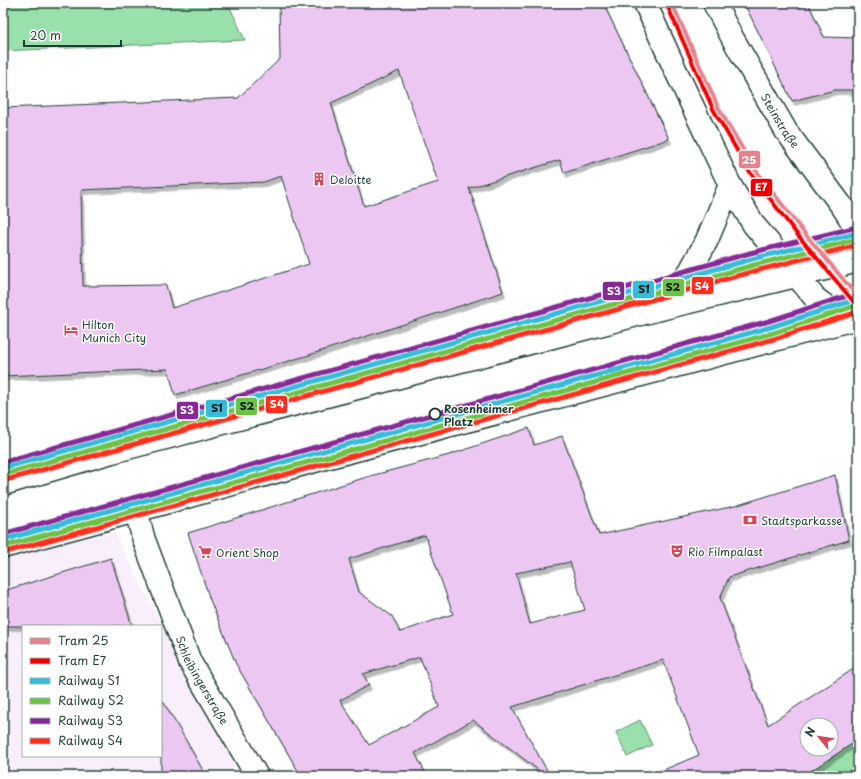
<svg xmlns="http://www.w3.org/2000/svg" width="861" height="779" viewBox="0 0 861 779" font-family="'Playpen Sans',sans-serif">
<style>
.built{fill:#f9eefb;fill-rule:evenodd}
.green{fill:#9ae0ac;stroke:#5c8e70}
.building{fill:#ecc7f2;stroke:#1f3d34;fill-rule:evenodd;filter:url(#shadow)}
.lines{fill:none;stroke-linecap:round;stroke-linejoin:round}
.minor-casing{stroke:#1f3d34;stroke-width:25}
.secondary-casing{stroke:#1f3d34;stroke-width:25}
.minor{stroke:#fff;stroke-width:22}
.secondary{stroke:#fff;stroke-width:22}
.rail-1-casing{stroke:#fff;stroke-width:8}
.rail-2-casing{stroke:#fff;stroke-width:8}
.rail-3-casing{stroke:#fff;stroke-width:8}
.rail-4-casing{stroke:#fff;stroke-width:8}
.rail-1{stroke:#34bcda;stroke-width:5}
.rail-2{stroke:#6cc247;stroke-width:5}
.rail-3{stroke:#862996;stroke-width:5}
.rail-4{stroke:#ff2d1d;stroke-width:5}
.tram-1-casing{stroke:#fff;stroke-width:7}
.tram-2-casing{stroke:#fff;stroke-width:7}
.tram-1{stroke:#e6828c;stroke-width:4}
.tram-2{stroke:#e00;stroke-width:4}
.stop-dot{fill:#fff;stroke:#1f3d34;stroke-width:2}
.labels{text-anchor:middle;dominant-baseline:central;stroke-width:3;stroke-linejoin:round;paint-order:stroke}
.street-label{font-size:11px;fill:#1f3d34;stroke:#fff}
.poi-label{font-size:11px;fill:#1f3d34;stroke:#fff;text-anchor:start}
.stop-label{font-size:11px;font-weight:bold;fill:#1f3d34;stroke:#fff;text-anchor:start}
.line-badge{stroke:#fff;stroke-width:1.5}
.badge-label{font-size:11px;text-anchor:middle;font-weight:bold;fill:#fff}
.pale-badge-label{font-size:11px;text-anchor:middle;font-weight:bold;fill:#111}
</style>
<defs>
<filter id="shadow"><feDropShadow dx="2.5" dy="4.5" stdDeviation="0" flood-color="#0004"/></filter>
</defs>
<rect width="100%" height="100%" fill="#fff"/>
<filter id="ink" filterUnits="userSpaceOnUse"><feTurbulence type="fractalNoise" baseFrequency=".025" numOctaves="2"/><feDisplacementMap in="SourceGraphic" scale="8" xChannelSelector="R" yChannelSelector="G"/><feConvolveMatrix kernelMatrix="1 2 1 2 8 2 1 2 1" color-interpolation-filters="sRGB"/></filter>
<g filter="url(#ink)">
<path class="built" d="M 114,532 L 240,776 L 3,776 L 3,558 ZM 23,626 L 161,626 L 161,756 L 23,756 Z"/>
<g class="green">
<path d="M 3,3 L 228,3 L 245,40 L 3,51 Z"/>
<path d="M 640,720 L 652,745 L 627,757 L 616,732 Z"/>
<path d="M 858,740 L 858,776 L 803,776 Z"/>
</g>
<g class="building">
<path d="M 279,3 L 603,3 L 669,139 L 564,173 L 560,160 L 469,188 L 503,292 L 306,356 L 175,395 L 168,369 L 3,376 L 3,108 L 238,98 L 280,59 ZM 399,71 L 438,182 L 364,206 L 331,103 ZM 281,176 L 309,264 L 172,308 L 166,285 L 83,286 L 81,190 L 264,182 Z"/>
<path d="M 744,3 L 808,3 L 824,37 L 858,38 L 858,90 L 835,90 L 792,101 Z"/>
<path d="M 529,428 L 534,445 L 562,436 L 599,535 L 735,506 L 835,475 L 849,540 L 729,577 L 720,598 L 768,725 L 858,666 L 858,740 L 803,776 L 649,776 L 699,755 L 663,660 L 512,707 L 550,776 L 546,776 L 473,720 L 415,753 L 427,776 L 301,776 L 236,664 L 210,600 L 188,533 L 370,476 L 449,455 ZM 425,535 L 453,614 L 400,632 L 392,616 L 359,592 L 349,559 ZM 570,562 L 585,610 L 530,624 L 516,573 ZM 420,657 L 439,707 L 369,745 L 340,700 L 369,685 L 363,674 ZM 807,725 L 831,725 L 831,749 L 807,749 Z"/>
<path d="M 111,558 L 132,626 L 3,626 L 3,591 Z"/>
<path d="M 161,698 L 187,742 L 206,776 L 161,776 Z"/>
</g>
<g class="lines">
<g class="minor-casing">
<g id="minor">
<path d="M 645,3 L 675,69 L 730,185 L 754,225 L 815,298 L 845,321"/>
<path id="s1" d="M 714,3 L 733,39 L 786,131 L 844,209 L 858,231"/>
<path d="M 660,309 L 690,271 L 707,240 L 730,185"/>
<path id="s2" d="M 136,511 L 144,540 L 190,662 L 257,776"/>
</g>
</g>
<g class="secondary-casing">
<g id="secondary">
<path d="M 3,484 L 112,452 L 660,309 L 858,261"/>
<path d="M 3,547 L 136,511 L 322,459 L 858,318"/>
</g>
</g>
<use href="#minor" class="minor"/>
<use href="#secondary" class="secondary"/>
<g class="rail-1-casing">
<g id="rail-1">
<path d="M 3,468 L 752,259 L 858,233"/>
<path d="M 3,540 L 771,327 L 858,299"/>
</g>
</g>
<g class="rail-2-casing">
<g id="rail-2">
<path d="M 5,474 L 754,265 L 858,239"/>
<path d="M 5,546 L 773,333 L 858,305"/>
</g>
</g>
<g class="rail-3-casing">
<g id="rail-3">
<path d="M 3,462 L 750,253 L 857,227"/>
<path d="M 3,534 L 769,321 L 856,293"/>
</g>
</g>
<g class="rail-4-casing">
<g id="rail-4">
<path d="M 6,480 L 755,271 L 858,245"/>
<path d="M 6,552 L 774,339 L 858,312"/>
</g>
</g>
<use href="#rail-1" class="rail-1"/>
<use href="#rail-2" class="rail-2"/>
<use href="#rail-3" class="rail-3"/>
<use href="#rail-4" class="rail-4"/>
<g class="tram-1-casing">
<path id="tram-1" d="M 672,3 L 718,107 L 754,168 L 801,229 L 858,297"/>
</g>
<g class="tram-2-casing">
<path id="tram-2" d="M 667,5 L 713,109 L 749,171 L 796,233 L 853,301"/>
</g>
<use href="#tram-1" class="tram-1"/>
<use href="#tram-2" class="tram-2"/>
</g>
</g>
<defs>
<g id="building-bare" transform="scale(1.08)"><path d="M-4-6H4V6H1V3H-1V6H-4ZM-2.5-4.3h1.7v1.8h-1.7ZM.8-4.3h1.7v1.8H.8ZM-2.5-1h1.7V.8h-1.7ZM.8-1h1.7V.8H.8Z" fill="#d1495b" stroke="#fff" stroke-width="2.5" paint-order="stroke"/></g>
<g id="hotel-bare" transform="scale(1.08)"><path d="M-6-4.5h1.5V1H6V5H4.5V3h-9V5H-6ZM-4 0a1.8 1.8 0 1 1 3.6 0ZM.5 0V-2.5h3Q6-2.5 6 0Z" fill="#d1495b" stroke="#fff" stroke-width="2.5" paint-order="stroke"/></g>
<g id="bank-bare" transform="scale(1.08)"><path d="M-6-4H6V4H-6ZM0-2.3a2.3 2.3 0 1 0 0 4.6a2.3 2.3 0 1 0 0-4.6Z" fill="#d1495b" stroke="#fff" stroke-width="2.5" paint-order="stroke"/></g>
<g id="theatre-bare" transform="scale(1.08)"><path d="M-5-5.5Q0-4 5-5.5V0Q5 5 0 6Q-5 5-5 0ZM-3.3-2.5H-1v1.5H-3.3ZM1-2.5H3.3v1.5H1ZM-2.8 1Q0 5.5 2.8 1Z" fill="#d1495b" stroke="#fff" stroke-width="2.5" paint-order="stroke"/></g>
<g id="supermarket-bare" transform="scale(1.08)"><path d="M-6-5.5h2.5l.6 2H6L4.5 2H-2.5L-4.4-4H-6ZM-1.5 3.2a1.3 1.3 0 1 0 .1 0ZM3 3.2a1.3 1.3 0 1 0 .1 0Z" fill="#d1495b" stroke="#fff" stroke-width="2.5" paint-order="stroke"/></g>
</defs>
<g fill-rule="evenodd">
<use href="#building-bare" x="319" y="179"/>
<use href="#hotel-bare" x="71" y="330"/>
<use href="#bank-bare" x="750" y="520"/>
<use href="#theatre-bare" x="677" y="551"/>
<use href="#supermarket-bare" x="205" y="552"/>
</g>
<circle class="stop-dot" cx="435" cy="414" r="5.5"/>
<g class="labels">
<g class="street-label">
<text stroke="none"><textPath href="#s1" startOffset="135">Steinstraße</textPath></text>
<text stroke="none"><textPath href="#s2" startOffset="182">Schleibingerstraße</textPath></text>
</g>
<g class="poi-label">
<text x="330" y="179">Deloitte</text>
<text x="82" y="324">Hilton<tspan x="82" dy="13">Munich City</tspan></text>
<text x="761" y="520">Stadtsparkasse</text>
<text x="688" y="551">Rio Filmpalast</text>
<text x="216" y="552">Orient Shop</text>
</g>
<g class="stop-label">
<text x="444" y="408">Rosenheimer<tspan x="444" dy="13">Platz</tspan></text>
</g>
</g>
<g class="line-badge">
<rect x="738" y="150" width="23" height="19" rx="4" fill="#e6828c"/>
<rect x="750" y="178" width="23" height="19" rx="4" fill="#e00"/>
<rect x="691" y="276" width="23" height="19" rx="4" fill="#ff2d1d"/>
<rect x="662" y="278" width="23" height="19" rx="4" fill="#6cc247"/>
<rect x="632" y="280" width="23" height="19" rx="4" fill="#34bcda"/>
<rect x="602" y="281" width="23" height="20" rx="4" fill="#862996"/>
<rect x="265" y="395" width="23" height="19" rx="4" fill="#ff2d1d"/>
<rect x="235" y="397" width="23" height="19" rx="4" fill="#6cc247"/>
<rect x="205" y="399" width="23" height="19" rx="4" fill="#34bcda"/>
<rect x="176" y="401" width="23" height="19" rx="4" fill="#862996"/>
</g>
<g class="badge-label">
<text x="749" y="164">25</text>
<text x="761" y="191">E7</text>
<text x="702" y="290">S4</text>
<text x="614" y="295">S3</text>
<text x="277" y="408">S4</text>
<text x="187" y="414">S3</text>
</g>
<g class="pale-badge-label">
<text x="673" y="291">S2</text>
<text x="644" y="293">S1</text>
<text x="247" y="410">S2</text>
<text x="217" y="412">S1</text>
</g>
<rect width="861" height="779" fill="none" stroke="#fff" stroke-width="16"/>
<rect x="8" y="8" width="845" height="763" fill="none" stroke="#1f3d34" stroke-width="1.5" filter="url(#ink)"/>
<rect x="22" y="625" width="140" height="132" fill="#ffffff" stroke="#a5b1ae"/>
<rect x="30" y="638" width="20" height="6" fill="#e6828c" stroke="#a5b1ae"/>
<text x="58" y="645" font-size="12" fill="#1f3d34">Tram 25</text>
<rect x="30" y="658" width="20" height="6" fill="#ee0000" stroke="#a5b1ae"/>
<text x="58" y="665" font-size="12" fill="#1f3d34">Tram E7</text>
<rect x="30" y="678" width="20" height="6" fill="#34bcda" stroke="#a5b1ae"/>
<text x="58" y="685" font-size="12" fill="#1f3d34">Railway S1</text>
<rect x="30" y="698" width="20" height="6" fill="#6cc247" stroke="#a5b1ae"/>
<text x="58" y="705" font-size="12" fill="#1f3d34">Railway S2</text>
<rect x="30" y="718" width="20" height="6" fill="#862996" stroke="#a5b1ae"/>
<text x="58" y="725" font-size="12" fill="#1f3d34">Railway S3</text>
<rect x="30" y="738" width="20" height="6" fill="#ff2d1d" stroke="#a5b1ae"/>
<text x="58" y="745" font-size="12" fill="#1f3d34">Railway S4</text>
<g transform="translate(819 737) rotate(300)"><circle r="19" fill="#ffffff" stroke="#a5b1ae"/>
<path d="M0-3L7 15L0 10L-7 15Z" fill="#d1495b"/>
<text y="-6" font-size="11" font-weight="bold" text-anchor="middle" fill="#1f3d34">N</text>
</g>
<path d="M24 40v6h97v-6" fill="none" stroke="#1f3d34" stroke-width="2"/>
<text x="30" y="40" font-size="12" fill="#1f3d34" stroke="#ffffff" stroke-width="3" paint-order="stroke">20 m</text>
</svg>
